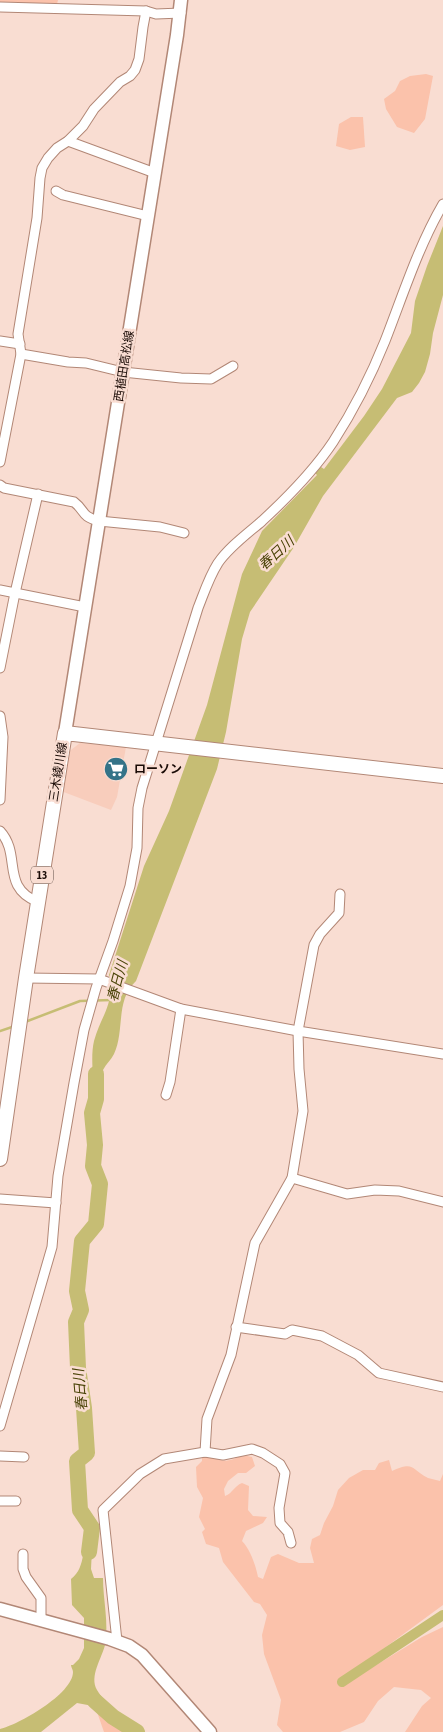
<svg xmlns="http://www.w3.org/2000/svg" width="443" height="1732" viewBox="0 0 443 1732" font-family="'Asap Condensed','Noto Sans JP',sans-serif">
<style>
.built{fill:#f8cdbc}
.green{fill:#fbc2ab}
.water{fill:#c6bd74}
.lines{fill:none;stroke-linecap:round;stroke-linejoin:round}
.stream{stroke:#c6bd74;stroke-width:2.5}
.canal{stroke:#c6bd74;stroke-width:10}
.river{stroke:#c6bd74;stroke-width:16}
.street-casing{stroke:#b28776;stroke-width:11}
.secondary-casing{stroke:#b28776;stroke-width:15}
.primary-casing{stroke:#b28776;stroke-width:16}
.street{stroke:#fff;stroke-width:9}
.secondary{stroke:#fff;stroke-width:12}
.primary{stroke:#fff;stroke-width:14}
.labels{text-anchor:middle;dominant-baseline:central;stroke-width:5;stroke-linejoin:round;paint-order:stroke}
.shield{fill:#f9ddd2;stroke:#5d4a43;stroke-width:1}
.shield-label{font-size:11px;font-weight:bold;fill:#1a0b06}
.street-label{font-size:12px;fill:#1a0b06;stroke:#f9ddd2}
.poi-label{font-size:12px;font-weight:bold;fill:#1a0b06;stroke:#f9ddd2;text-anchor:start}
.water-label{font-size:14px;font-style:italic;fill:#4a4307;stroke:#f9ddd2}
</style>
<rect width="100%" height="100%" fill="#f9ddd2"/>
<path class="built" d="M 80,743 L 126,747 L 117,797 L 111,810 L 61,791 L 67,753 Z"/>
<g class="green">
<path d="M 0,0 L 58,0 L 57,4 L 0,3 Z"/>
<path d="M 426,74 L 433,76 L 425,119 L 414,133 L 397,127 L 386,109 L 384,99 L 395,91 L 400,81 L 410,76 Z"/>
<path d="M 351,117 L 363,117 L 365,147 L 350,150 L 336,146 L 339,124 Z"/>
<path d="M 242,1455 L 252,1457 L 255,1466 L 246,1473 L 238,1473 L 228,1481 L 224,1489 L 225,1496 C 233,1493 234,1486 242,1483 L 249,1486 L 248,1510 L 253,1516 L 267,1517 L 263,1523 L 246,1531 L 242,1541 C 250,1549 256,1566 258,1577 L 263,1579 L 271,1557 L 278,1554 L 299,1563 L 314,1563 L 310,1548 L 312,1539 L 320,1535 L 324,1523 L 333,1506 L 338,1490 L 349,1478 L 363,1470 L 375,1470 L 379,1463 L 389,1460 L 392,1471 C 415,1461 410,1469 428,1478 C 432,1479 436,1480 440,1481 L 443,1474 L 443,1605 L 349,1674 L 355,1678 L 422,1637 L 443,1627 L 443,1732 L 405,1732 L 422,1706 L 431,1698 L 421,1690 L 394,1687 L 378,1701 L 364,1722 L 340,1732 L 283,1732 L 277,1725 L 281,1700 L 264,1654 L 262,1635 L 267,1615 L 260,1604 L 254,1602 L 223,1562 L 219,1548 L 206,1544 L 202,1532 L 205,1529 L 199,1517 L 203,1498 L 197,1487 L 196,1467 L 202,1461 L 202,1457 C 221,1456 221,1467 242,1455 Z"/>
<path d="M 97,1712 L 127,1732 L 104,1732 Z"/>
</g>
<g class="water">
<path d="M 443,226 L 443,295 L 433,333 L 430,354 L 425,372 L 419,383 L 412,392 L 397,398 L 323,496 L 294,547 L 250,612 L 242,639 L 226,732 L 217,769 L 136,981 C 115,1000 125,1031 114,1054 C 111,1060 106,1064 103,1070 C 99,1079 99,1090 95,1099 C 94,1082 90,1058 94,1041 C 101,1015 115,1005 109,975 L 144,866 L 169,811 L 207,705 L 242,574 L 262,531 L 317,475 L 315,473 L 321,467 L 324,469 L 364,416 L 382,389 L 411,333 L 415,301 L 427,266 Z"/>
<path d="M 93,1529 L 91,1569 L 94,1578 L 103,1578 C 103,1600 109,1623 105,1645 C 102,1658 89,1676 97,1690 C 101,1697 115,1713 121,1720 L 93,1706 L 77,1703 L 41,1732 L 0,1732 L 0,1729 C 18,1725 73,1694 73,1672 C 73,1670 71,1667 71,1665 L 73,1665 L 79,1659 L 84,1648 L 84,1618 L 72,1605 L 71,1579 C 88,1566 79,1545 93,1529 Z"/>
</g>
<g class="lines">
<g class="stream">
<path d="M 25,1022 L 80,1001 L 111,1000"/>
<path d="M 0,1031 L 15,1026"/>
</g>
<path class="canal" d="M 342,1682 L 443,1615"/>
<g class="river">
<path d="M 89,1552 L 92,1528 L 80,1510 L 77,1461 L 87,1453 L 84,1408 L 78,1368 L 76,1322 L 81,1310 L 77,1291 L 82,1241 L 96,1224 L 100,1184 L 93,1166 L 95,1145 L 92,1113 L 96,1099 L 96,1074"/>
<path d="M 95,1701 L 113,1717 L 137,1732"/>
</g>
<g class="street-casing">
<g id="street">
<path d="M 0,7 L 146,11 L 156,14 L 181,13"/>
<path d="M 68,141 L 155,173"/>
<path d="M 56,191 L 63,195 L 148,216"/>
<path d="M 0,341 L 20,344"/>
<path d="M 21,354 L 68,362 L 86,363 L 123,372 L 181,378 L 211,379 L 233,366"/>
<path d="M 0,462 L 21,354 L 18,334 L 37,218 L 40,178 L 42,168 L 48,158 L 57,148 L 68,141 L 83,126 L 94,109 L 120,82 L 130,76 L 135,70 L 139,59 L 143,27 L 146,11"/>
<path d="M 0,485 L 4,488 L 74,502 C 86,511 80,516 99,521 L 160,527 L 184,533"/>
<path d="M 0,590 L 85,607"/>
<path d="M 0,668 L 15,593 L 38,494"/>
<path d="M 0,716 L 3,737 L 0,800"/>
<path d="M 0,831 C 22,855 0,887 38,902"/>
<path d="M 26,978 L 99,979 L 181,1009 L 298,1031 L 443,1054"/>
<path d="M 166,1095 L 170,1082 L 181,1009"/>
<path d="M 292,1178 L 347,1194 L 375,1190 L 399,1191 L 443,1202"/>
<path d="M 0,1199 L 56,1203"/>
<path d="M 236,1327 L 285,1334 L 292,1330 L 322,1336 L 358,1355 L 379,1373 L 443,1387"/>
<path d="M 0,1426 L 52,1247 L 58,1176 L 74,1083 L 84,1030 L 96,988 L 113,941 L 130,886 L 137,848 L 138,808 L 142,788 L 198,608 C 204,593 209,577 218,563 C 229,547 247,534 262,521 C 288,497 313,472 333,442 C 353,411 371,376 385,341 C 403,295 418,247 443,204"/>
<path d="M 205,1452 L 223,1455 L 252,1449 L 263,1453 L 280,1464 L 285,1473 L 279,1508 L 280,1523 L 288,1532 L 291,1543"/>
<path d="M 0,1456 L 24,1457"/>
<path d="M 0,1501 L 16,1501"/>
<path d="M 23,1554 L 23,1569 L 26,1577 L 41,1598 L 41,1620"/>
<path d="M 117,1641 L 103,1510 L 140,1474 L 164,1459 L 205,1452 L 207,1419 L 231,1355 L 255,1243 L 292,1178 L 303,1111 L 299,1069 L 298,1031 L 314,945 L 320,934 L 339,913 L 340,894"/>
</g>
</g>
<g class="secondary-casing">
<g id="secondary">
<path d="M 65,733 L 177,35 L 181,0"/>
<path d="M 0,1609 L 110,1639 L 129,1646 L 142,1655 L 210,1732"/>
</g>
</g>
<g class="primary-casing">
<path id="primary" d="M 0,1159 L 26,978 L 65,733 L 443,776"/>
</g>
<use href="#street" class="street"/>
<use href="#secondary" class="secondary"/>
<use href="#primary" class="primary"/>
</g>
<defs>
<g id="supermarket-disc" transform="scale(1.25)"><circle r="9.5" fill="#347388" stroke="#f9ddd2"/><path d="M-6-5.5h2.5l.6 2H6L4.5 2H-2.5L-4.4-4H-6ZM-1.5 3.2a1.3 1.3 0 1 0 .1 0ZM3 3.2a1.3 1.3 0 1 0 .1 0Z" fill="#fff"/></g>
</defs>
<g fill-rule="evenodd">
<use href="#supermarket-disc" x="116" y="769"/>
</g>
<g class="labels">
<rect class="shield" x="31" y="866.5" width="22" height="17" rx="4"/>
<g class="shield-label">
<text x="42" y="875">13</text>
</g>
<g class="street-label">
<text transform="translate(124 366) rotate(-81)">西植田高松線</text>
<text transform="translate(58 772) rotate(-81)">三木綾川線</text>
</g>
<g class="poi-label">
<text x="134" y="769">ローソン</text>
</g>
<g class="water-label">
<text transform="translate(276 553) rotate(-42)">春日川</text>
<text transform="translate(117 981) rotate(-75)">春日川</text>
<text transform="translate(80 1390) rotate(-95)">春日川</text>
</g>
</g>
</svg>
